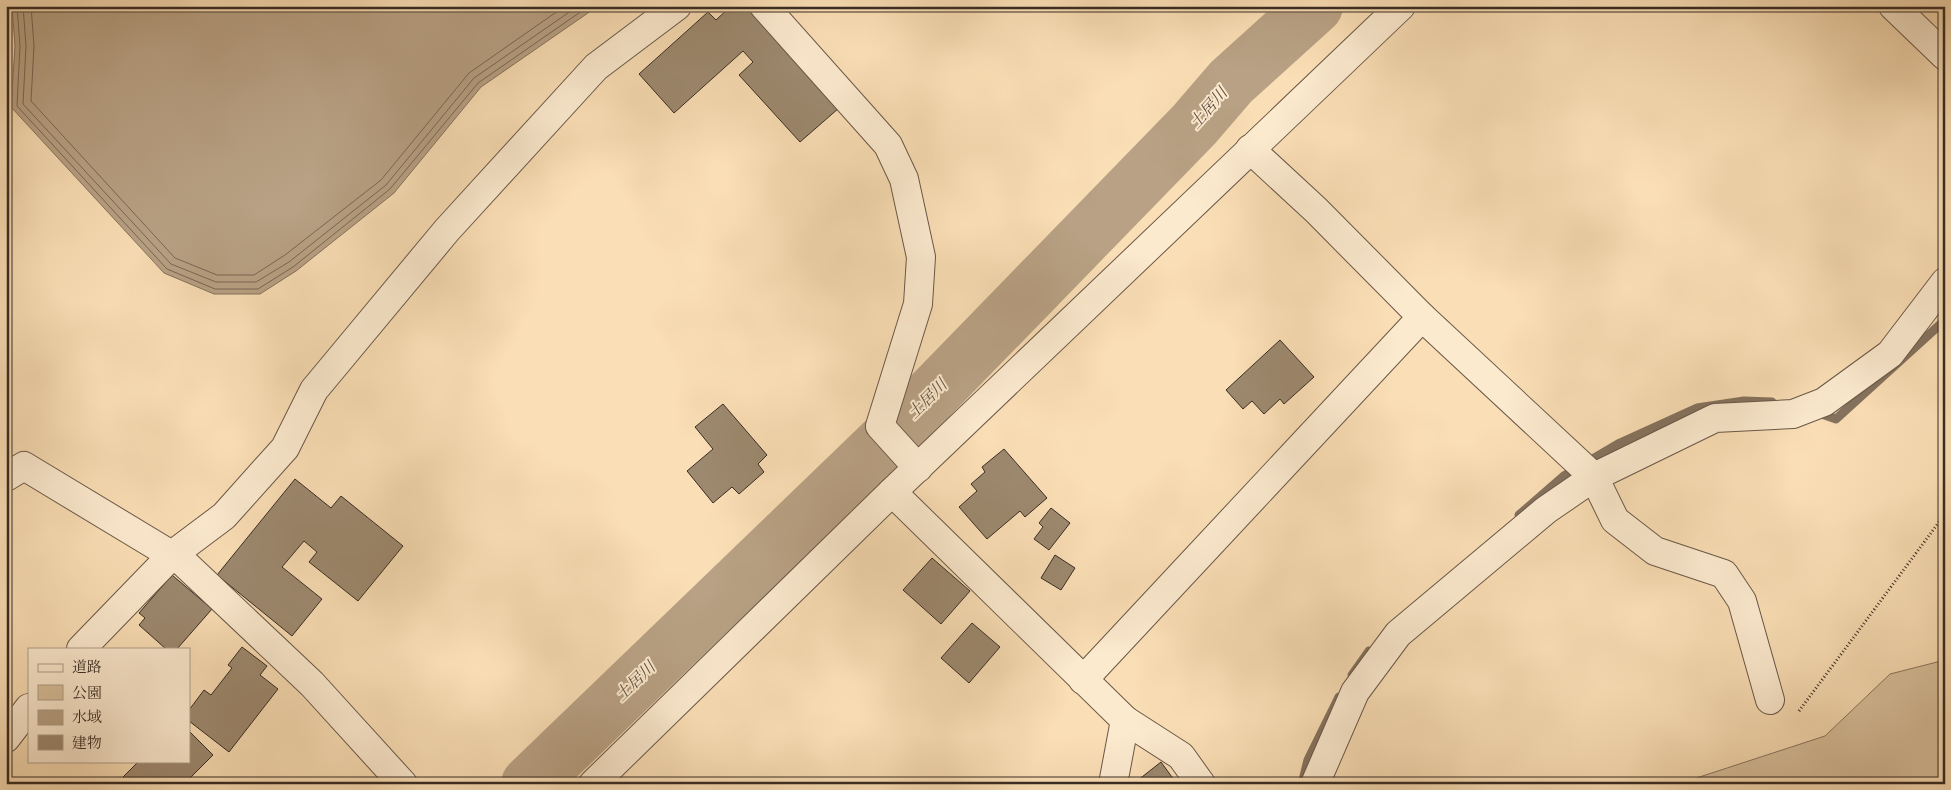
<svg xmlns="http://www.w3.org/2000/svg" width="1951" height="790" viewBox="0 0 1951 790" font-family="'IM FELL Great Primer','Noto Serif JP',serif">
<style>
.green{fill:#d9c09c;stroke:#897660}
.water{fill:#b8a184;stroke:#85725e}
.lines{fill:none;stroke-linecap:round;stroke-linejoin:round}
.shore{stroke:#786654;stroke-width:1}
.stream{stroke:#85725e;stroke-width:9}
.river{stroke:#b8a184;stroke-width:56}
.building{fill:#9d896f;stroke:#392c24}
.minor-casing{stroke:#695848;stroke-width:30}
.path{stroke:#392c24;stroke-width:3;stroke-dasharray:1 2.5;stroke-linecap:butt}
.minor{stroke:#fceacf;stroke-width:28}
.labels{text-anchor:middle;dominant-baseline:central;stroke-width:4;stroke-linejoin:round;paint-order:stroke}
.water-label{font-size:16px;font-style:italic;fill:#5f4f41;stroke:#fceacf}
</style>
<rect width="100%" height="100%" fill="#fadeb5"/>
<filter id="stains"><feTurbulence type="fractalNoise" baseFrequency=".004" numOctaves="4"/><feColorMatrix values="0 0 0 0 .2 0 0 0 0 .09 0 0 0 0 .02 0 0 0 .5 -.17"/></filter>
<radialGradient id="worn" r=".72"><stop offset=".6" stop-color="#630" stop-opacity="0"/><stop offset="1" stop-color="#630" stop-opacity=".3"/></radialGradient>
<path class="green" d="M 1945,660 L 1945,784 L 1678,784 L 1825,736 L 1890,674 Z"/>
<path class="water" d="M 12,6 L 598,6 L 481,87 L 394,193 L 296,271 L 260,294 L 214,294 L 164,273 L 11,107 L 15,46 Z"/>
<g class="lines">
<g class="shore">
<path d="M 17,6 L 20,46 L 17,106 L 167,269 L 215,289 L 258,289 L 293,267 L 390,189 L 478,83 L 589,6"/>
<path d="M 23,6 L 26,46 L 23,104 L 171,264 L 216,282 L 256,282 L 289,262 L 386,185 L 474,78 L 578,6"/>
<path d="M 31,6 L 34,46 L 31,101 L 175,258 L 217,275 L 254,275 L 285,255 L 381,180 L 469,73 L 565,6"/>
</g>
<g class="stream">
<path d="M 1816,412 L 1836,419 L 1945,320"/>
<path d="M 1519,515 L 1564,476 L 1620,443 L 1697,408 L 1744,401 L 1772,402"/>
<path d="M 1352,675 L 1369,651"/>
<path d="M 1302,784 L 1308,760 L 1339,697"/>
</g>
<path class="river" d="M 529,784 L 910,417 L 1194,125 L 1231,82 L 1315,6"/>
</g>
<g class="building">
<path d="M 731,6 L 747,6 L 839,108 L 800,142 L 739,75 L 753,62 L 743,51 L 674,113 L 639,74 L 708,12 L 716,20 Z"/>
<path d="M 1280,340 L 1314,377 L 1284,404 L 1280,399 L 1264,414 L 1252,401 L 1243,409 L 1226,390 Z"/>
<path d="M 723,404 L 767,455 L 758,464 L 764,472 L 739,494 L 732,487 L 713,503 L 687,471 L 713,449 L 695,427 Z"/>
<path d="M 1004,449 L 1047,498 L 1025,517 L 1020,511 L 987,539 L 959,507 L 977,491 L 971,484 L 985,472 L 982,467 Z"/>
<path d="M 295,479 L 331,508 L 341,496 L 403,546 L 358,601 L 309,562 L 317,552 L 304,541 L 282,567 L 322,599 L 292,636 L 217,575 Z"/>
<path d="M 1051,508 L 1070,523 L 1049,550 L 1034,539 L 1043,527 L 1039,523 Z"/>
<path d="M 1055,555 L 1075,568 L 1061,590 L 1041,578 Z"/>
<path d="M 932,558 L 970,591 L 941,624 L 903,590 Z"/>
<path d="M 172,575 L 212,609 L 177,649 L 166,649 L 139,625 L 145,618 L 139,613 Z"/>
<path d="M 972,623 L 1000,647 L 969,683 L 941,658 Z"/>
<path d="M 242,647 L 267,666 L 260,675 L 278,689 L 229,752 L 189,721 L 189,710 L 204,690 L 211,695 L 232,668 L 228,665 Z"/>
<path d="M 189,731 L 213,755 L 184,784 L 130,784 L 123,777 L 139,761 L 189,761 Z"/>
<path d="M 1161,762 L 1177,784 L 1133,784 Z"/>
</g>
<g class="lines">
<g class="minor-casing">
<g id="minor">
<path d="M 764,6 L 888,145 L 904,179 L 921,257 L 918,304 L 880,426 L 918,468"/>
<path d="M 1893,6 L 1945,56"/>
<path d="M 1250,149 L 1316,210 L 1422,317 L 1594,477 L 1615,520 L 1655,551 L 1724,574 L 1742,601 L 1770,700"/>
<path d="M 6,477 L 24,466 L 183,562 L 312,684 L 403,784"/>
<path d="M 892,492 L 1125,720 L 1113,784"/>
<path d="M 81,649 L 172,555 L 224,516 L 285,448 L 314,390 L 447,230 L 596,67 L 677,6"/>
<path d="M 1083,680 L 1422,317"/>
<path d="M 1125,720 L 1181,756 L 1201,784"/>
<path d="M 6,738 L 29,708"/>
<path d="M 593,784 L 892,492 L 1401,6"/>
<path d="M 1315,784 L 1355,692 L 1398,634 L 1546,510 L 1594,477 L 1715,418 L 1793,414 L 1824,402 L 1890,354 L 1945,282"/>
</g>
</g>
<path class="path" d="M 1799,711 L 1945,514"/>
<use href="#minor" class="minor"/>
</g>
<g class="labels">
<g class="water-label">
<text transform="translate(1208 108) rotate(-49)">土居川</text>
<text transform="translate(927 399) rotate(-45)">土居川</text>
<text transform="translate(635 681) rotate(-44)">土居川</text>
</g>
</g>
<rect width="1951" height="790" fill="none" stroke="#fadeb5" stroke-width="25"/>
<rect x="8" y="8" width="1936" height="775" fill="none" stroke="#392c24" stroke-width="2.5"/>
<rect x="12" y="12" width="1926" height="765" fill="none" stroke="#392c24"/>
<rect x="28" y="648" width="162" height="115" fill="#fceacf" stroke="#ae9e8b"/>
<rect x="38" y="664" width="25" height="8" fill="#fceacf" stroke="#ae9e8b"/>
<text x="72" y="672" font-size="15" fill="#392c24">道路</text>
<rect x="38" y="685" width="25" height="15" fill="#d9c09c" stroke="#ae9e8b"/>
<text x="72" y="698" font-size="15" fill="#392c24">公園</text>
<rect x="38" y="710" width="25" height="15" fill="#b8a184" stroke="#ae9e8b"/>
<text x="72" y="722" font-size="15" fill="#392c24">水域</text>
<rect x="38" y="735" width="25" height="15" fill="#9d896f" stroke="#ae9e8b"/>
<text x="72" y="748" font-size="15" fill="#392c24">建物</text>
<rect width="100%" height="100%" filter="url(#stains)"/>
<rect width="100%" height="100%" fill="url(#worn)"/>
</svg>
